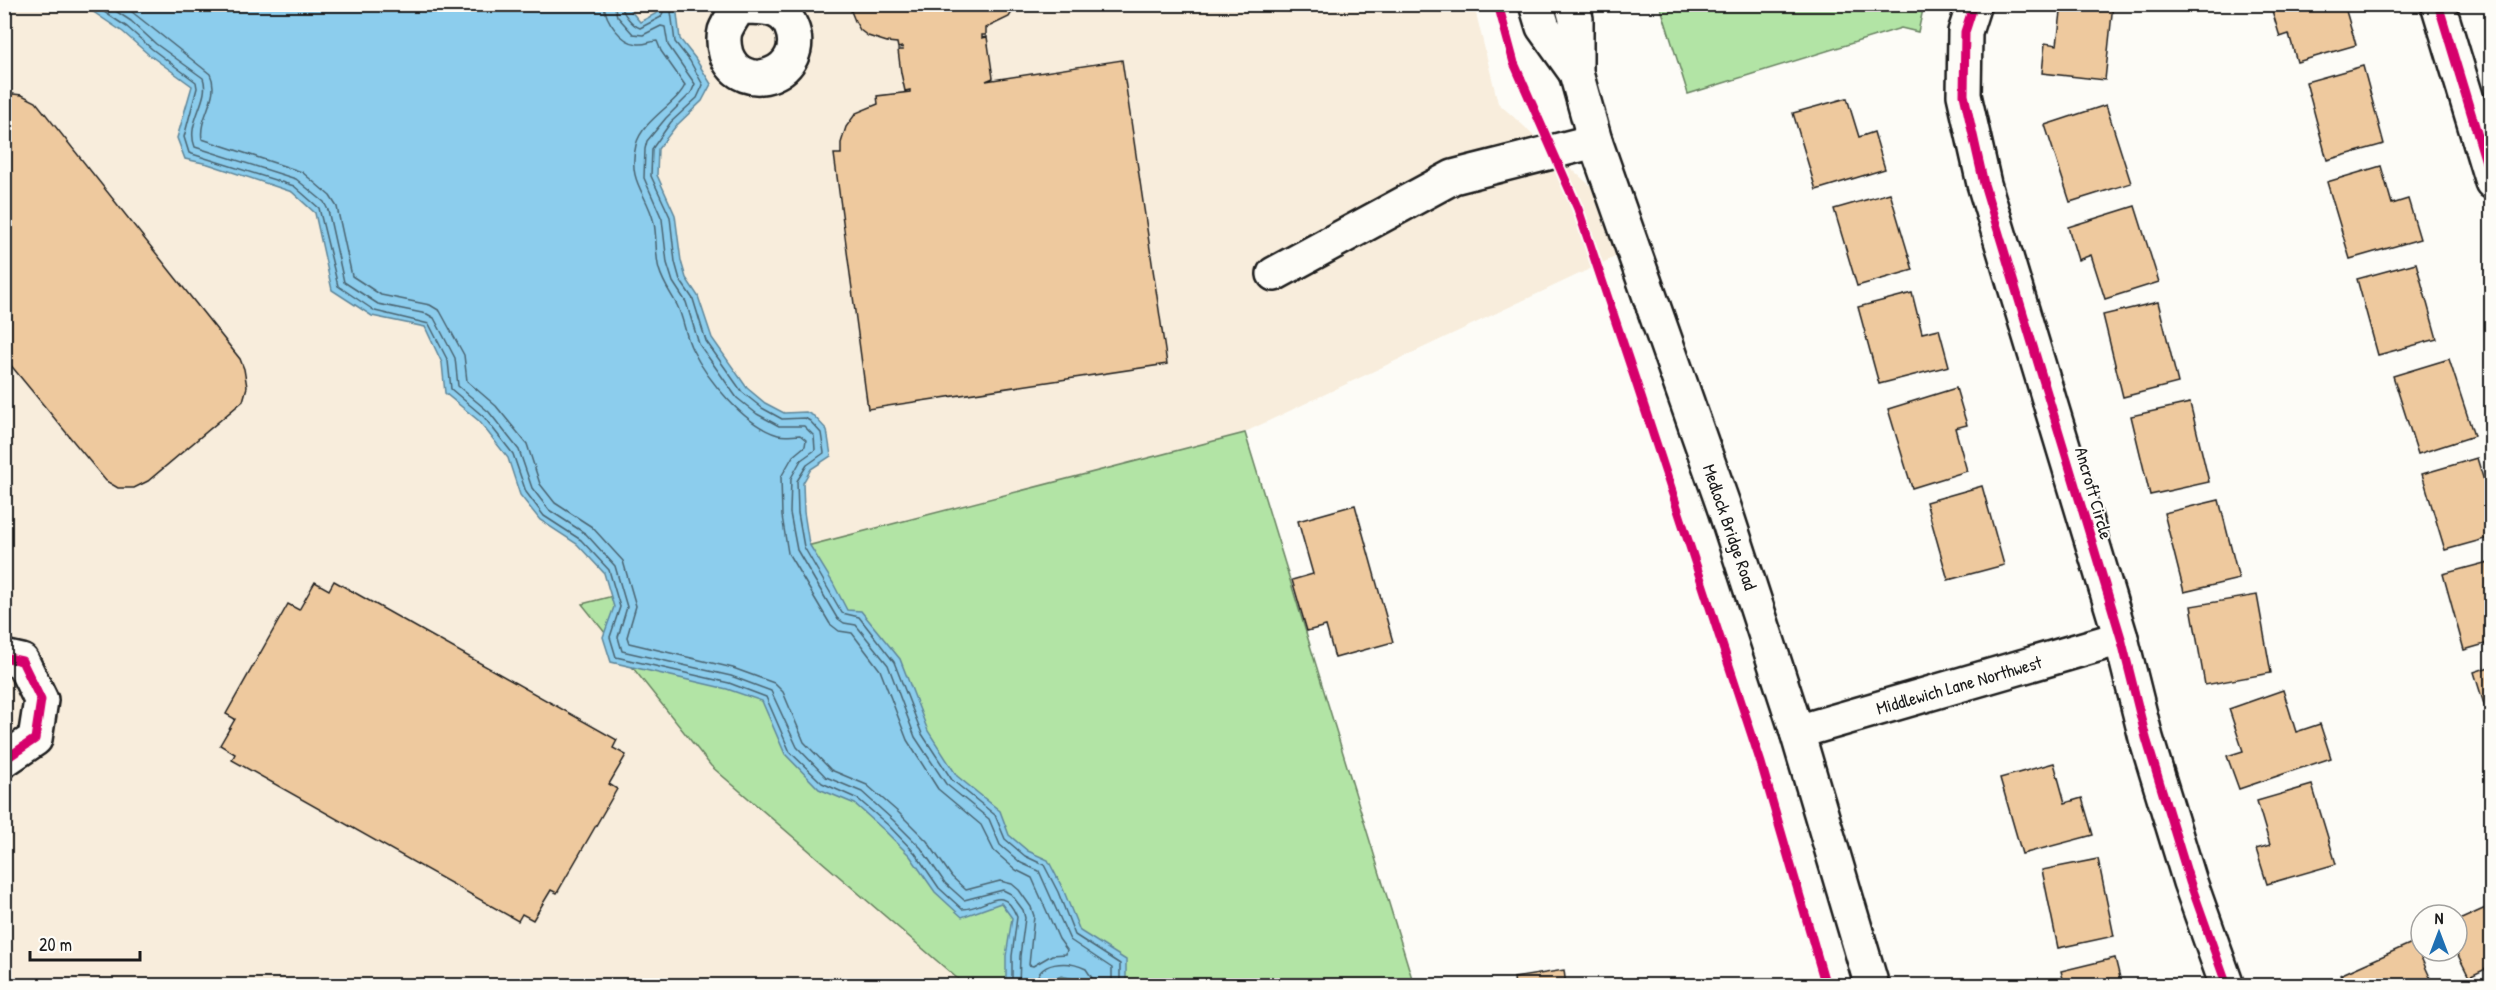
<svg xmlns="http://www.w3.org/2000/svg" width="2496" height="990" viewBox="0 0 2496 990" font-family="'Patrick Hand',sans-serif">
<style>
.built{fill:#f8eddc}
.green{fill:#b2e4a5;stroke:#678060;stroke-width:1.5}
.water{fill:#8ccded;stroke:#5f8699;stroke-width:1.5}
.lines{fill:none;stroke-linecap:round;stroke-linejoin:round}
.shore{stroke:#496370;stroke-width:1.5}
.building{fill:#eec99e;stroke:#1c1c1c;stroke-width:1.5}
.minor-casing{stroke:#1c1c1c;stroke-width:38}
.major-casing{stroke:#1c1c1c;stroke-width:38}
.minor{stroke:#fdfcf7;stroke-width:33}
.major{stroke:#fdfcf7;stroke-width:33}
.cycleway-casing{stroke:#fdfcf7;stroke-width:13}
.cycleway{stroke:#d6006c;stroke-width:9}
.labels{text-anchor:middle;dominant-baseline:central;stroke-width:4.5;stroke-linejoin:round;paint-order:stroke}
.street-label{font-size:18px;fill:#1c1c1c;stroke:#fdfcf7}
</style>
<rect width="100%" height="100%" fill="#fdfcf7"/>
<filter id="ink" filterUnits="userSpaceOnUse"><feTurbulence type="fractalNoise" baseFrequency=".0167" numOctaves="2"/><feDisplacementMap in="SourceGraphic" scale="12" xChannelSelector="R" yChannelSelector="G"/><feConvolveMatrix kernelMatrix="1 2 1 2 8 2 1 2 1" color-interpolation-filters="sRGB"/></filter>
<g filter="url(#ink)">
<path class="built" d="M 5,5 L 1474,5 L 1498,103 L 1651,240 L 1243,433 L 583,604 L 711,766 L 965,985 L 5,986 Z"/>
<g class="green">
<path d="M 1660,5 L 1660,4 L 1924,5 L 1918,32 L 1901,28 L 1688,94 Z"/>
<path d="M 1245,433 L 1414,985 L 965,985 L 711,766 L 582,604 Z"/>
</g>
<path class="water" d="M 626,5 L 640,22 L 657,13 L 654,5 L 676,5 L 680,39 L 695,58 L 711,84 L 702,101 L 676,126 L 658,149 L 657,175 L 675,215 L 681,261 L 686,278 L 698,296 L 712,338 L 747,388 L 765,403 L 784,413 L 806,412 L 814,416 L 827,430 L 831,456 L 811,469 L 803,483 L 804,512 L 809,544 L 833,583 L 847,610 L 861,611 L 900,659 L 928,731 L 957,776 L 1000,811 L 1009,835 L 1028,851 L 1048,860 L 1063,889 L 1080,931 L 1126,960 L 1126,985 L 1081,985 L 1078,980 L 1061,976 L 1050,981 L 1048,985 L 1006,985 L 1006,956 L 1012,918 L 1001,903 L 962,917 L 935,892 L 910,856 L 884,830 L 855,804 L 819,789 L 785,754 L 762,701 L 727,689 L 611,662 L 603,637 L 614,607 L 604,573 L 577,544 L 540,520 L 520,495 L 508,458 L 479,421 L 445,393 L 442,363 L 425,327 L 372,316 L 332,290 L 315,213 L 292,192 L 208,164 L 185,159 L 177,138 L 192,86 L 148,54 L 123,32 L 83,5 Z"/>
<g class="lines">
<g class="shore">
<path d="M 92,4 L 127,27 L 152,49 L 196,82 L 197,88 L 184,137 L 189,153 L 294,186 L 319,208 L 338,286 L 375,311 L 429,324 L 448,361 L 451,389 L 484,417 L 513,454 L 526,492 L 544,516 L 581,540 L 609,570 L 620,607 L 610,637 L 616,657 L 729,683 L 766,697 L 790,752 L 822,783 L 858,799 L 888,825 L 915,853 L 939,888 L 962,909 C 988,909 1002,881 1017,917 L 1012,956 L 1012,986"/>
<path d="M 105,4 L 131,21 L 156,44 L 203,78 C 211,99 185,123 195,147 L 296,179 L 324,202 L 328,210 L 344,282 L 378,304 L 427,314 L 434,318 L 455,358 L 458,386 L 489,412 L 519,450 L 532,488 L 549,510 L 586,534 L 615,566 L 627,607 L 618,637 L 622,651 L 731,676 L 771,691 L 797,747 L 826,777 L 862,792 L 893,820 L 921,848 L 945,883 L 964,900 L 1003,890 L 1011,894 L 1023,910 L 1025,918 L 1020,956 L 1019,986"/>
<path d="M 122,4 L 210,74 C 221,96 198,117 202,139 L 302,172 L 330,196 L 337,207 L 352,276 L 381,295 L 430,305 L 440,311 L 464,355 L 467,381 L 496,406 L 527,444 L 540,484 L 555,503 L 592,527 L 623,561 L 636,606 L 627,637 L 629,643 L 733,668 L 774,683 L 783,692 L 804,742 L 831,770 L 867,785 L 899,813 L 927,841 L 952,877 L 966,890 L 1000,881 L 1012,884 L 1019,890 L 1031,907 L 1034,916 L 1029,965 L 1033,966 L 1052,955 L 1066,954 L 1067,950 L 1059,939 L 1032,878 L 1016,870 L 994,851 L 981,825 L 938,789 L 907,740 L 880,670 L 852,633 L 839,631 L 830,624 L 788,553 L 782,516 L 781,477 L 793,456 L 805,446 L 806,440 L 800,435 C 793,435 785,437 778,435 C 744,425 707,379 692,349 C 685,335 684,319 677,305 C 670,292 663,283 659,269 C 655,254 657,238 654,223 C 647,192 627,183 636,145 C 642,120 677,104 685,85 L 661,51 L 657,41 C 651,41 645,45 638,44 C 621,43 605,20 604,4"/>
<path d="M 614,4 L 617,16 L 633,34 L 643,35 L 661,26 L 665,27 L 668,45 L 695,84 L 691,93 L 666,118 L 647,141 L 645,149 L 644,178 L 662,219 L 667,263 L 673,282 L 686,302 L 699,344 L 737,398 L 757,414 L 779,426 L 804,426 L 814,436 L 815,450 L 801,460 L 791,478 L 790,513 L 797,550 L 837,618 L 844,623 L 856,625 L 888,665 L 915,737 L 946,784 L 989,819 L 1000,845 L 1021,863 L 1039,871 L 1070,940 L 1112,968 L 1112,986"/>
<path d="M 621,4 C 622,13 632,25 640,28 L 661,17 L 663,12 L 661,4"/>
<path d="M 670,4 L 675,42 L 690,61 L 703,85 L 697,98 L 671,122 L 652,149 L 651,176 L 670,217 L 675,262 L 680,280 L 693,299 L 706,341 L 742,392 L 762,408 L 782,419 L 805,418 L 810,421 L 821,433 L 824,453 L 807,465 L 797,481 L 798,513 L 804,547 L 842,613 L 859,617 L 894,662 L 922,734 L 952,780 L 995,815 L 1005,839 L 1025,856 L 1044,865 L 1058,892 L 1075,935 L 1120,964 L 1120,986"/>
<path d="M 1035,986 C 1037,960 1068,960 1086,969 L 1092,978 L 1093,986"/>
</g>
</g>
<g class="building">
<path d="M 842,4 L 1017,4 L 1009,17 L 986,28 L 986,35 L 982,35 L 982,38 L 987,37 L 993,78 L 986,81 L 1122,60 L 1167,364 L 868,409 L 834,154 L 841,154 L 841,143 L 846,127 L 856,113 L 878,104 L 877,96 L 910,92 L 910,90 L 905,91 L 901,73 L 898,50 L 903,50 L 902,47 L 898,48 L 897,43 L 887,42 L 868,36 L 860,30 L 855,21 L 849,6 Z"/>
<path d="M 2062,4 L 2113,4 L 2105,80 L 2042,73 L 2045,43 L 2057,45 Z"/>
<path d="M 2270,4 L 2344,4 L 2356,45 L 2297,62 L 2289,34 L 2280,37 Z"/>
<path d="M 2363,66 L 2384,144 L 2327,160 L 2306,82 Z"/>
<path d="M 4,93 L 22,95 L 36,102 L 240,359 L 244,369 L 247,387 L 243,401 L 148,481 L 134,488 L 118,488 L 106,481 L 4,357 Z"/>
<path d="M 1847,98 L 1859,137 L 1874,132 L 1885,169 L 1816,190 L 1793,113 Z"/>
<path d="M 2106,105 L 2131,183 L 2070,202 L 2045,125 Z"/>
<path d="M 2381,166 L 2392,204 L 2408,199 L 2420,239 L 2350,259 L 2327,182 Z"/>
<path d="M 1890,193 L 1913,270 L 1857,286 L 1834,209 Z"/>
<path d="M 2135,206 L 2159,282 L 2105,299 L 2091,255 L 2078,260 L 2068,227 Z"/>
<path d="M 2416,263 L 2437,339 L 2378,355 L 2357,279 Z"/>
<path d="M 1912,293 L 1922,333 L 1939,329 L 1949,366 L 1879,384 L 1858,307 Z"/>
<path d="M 2158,302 L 2178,383 L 2123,397 L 2103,315 Z"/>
<path d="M 2449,359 L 2474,436 L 2418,454 L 2393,376 Z"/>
<path d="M 1956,388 L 1967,425 L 1955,428 L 1967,471 L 1912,488 L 1888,409 Z"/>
<path d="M 2190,403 L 2209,482 L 2150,495 L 2131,416 Z"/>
<path d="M 2477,458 L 2492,507 L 2492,537 L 2445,550 L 2422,474 Z"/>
<path d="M 1982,486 L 2004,565 L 1948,580 L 1926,502 Z"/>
<path d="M 2219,500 L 2239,579 L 2184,592 L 2164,513 Z"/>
<path d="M 1355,505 L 1393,642 L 1335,658 L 1326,626 L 1307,631 L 1292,580 L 1313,574 L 1298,521 Z"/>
<path d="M 2492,561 L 2492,642 L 2464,650 L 2443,574 Z"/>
<path d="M 334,581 L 617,740 L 613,748 L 626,755 L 609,784 L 617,789 L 557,893 L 551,890 L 533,920 L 522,914 L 518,921 L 232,760 L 235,754 L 220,745 L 235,719 L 226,714 L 288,604 L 299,610 L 315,582 L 329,590 Z"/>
<path d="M 2257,595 L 2271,673 L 2205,685 L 2191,606 Z"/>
<path d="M 2492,666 L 2492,730 L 2474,672 Z"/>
<path d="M 2283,690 L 2296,732 L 2320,724 L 2331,758 L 2239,789 L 2227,756 L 2243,751 L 2229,709 Z"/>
<path d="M 2054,763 L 2065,803 L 2082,798 L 2093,835 L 2022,854 L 2000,778 Z"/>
<path d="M 2312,785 L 2336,864 L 2267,884 L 2256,849 L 2270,845 L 2257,801 Z"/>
<path d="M 2098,859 L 2114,936 L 2058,948 L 2042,870 Z"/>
<path d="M 2492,905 L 2492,966 L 2469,977 L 2456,951 L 2457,921 Z"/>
<path d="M 2414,942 L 2434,986 L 2345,986 L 2340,975 Z"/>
<path d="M 2115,958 L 2122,986 L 2065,986 L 2061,971 Z"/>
<path d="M 1564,970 L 1566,986 L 1515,986 L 1514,978 Z"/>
</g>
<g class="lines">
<g class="minor-casing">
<g id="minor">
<path d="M 1974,4 L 1965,32 L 1964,95 L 1984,184 L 2121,638 L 2146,738 L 2190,882 L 2227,986"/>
<path d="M 2438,4 L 2492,182"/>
<path d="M 739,7 C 758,7 782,5 791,26 C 811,72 742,99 726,54 C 724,47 723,39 725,31 C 728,23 734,15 739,7 Z"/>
<path d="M 1274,274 L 1453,177 L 1595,141"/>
<path d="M 4,657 L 22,661 L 41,700 L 35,739 L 4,760"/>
<path d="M 1797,732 L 2121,638"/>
</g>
</g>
<g class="major-casing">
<g id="major">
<path d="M 1536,4 L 1543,27 L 1576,73"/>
<path d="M 1572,4 L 1576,19 L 1576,73 L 1595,141 L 1725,510 L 1797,732 L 1872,986"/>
</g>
</g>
<use href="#minor" class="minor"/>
<use href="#major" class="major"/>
<g class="cycleway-casing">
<g id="cycleway">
<path d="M 1498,4 L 1514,63 L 1578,209 L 1637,385 L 1761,763 L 1826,986"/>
<path d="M 1974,4 L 1965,32 L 1964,95 L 1984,184 L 2121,638 L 2146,738 L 2190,882 L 2227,986"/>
<path d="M 2438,4 L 2492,182"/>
<path d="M 4,657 L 22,661 L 41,700 L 35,739 L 4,760"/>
</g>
</g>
<use href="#cycleway" class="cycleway"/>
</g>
</g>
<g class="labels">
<g class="street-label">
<text transform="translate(2094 493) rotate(74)">Ancroft Circle</text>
<text transform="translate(1730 527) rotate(71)">Medlock Bridge Road</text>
<text transform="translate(1959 685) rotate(-16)">Middlewich Lane Northwest</text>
</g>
</g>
<rect width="2496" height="990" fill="none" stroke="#fdfcf7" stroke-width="24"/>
<rect x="12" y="12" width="2472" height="966" fill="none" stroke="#1c1c1c" stroke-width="2" filter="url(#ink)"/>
<g transform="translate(2439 933)"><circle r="28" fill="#fdfcf7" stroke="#a3a29f" stroke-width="1.5"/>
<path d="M0-4.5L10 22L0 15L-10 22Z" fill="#1f6fb2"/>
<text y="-9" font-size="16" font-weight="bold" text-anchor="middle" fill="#1c1c1c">N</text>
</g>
<path d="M30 951v9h110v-9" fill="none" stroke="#1c1c1c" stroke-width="3"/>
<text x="39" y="951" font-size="18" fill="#1c1c1c" stroke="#fdfcf7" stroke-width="4.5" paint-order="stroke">20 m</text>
</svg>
